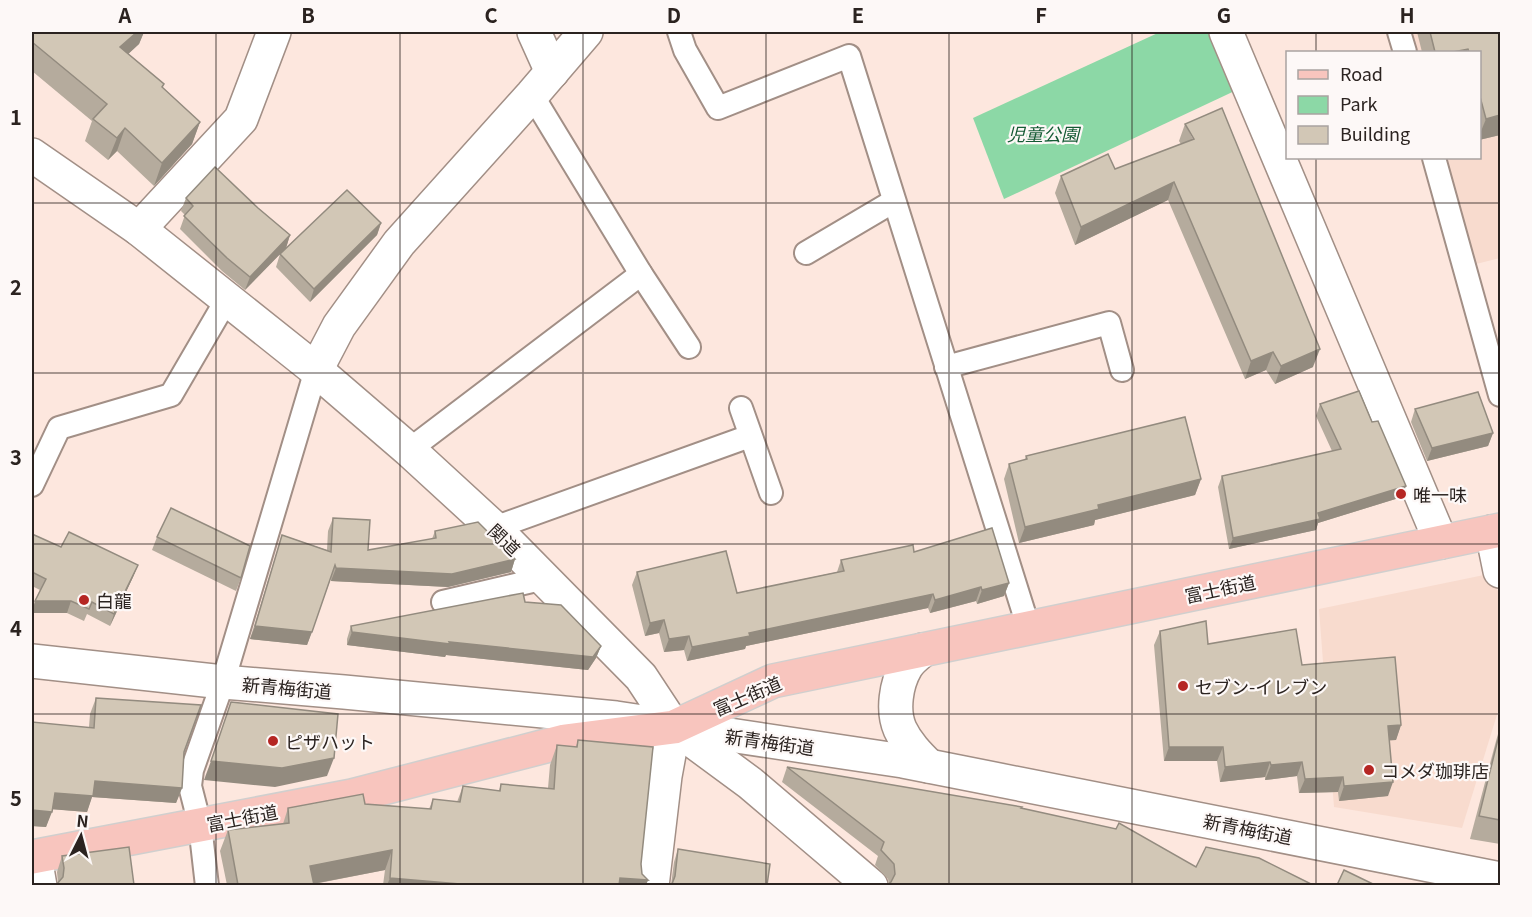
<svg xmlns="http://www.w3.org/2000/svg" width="1532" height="917" viewBox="0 0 1532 917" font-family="Georgia,'Noto Sans JP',serif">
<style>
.built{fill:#f8dbce}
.park{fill:#8cd8a6}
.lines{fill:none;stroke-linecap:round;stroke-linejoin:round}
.lane-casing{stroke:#a28f86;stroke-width:26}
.street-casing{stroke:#a28f86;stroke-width:36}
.secondary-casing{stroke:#a28f86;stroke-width:36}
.primary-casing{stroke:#d0cfce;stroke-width:36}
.lane{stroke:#fff;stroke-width:22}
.street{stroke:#fff;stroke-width:33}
.secondary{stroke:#fff;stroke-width:33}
.primary{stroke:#f8c5be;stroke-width:33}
.wall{fill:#b5ab9d}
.shaded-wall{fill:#938b7f}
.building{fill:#d2c7b6;stroke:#938b7f;stroke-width:1.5}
.grid{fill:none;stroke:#2b2320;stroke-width:1.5;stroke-opacity:0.55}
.poi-dot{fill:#b52623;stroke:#fdf8f7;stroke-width:2}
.labels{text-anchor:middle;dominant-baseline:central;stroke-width:4.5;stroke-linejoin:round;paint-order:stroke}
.park-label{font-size:18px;font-style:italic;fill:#145a34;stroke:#fdf8f7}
.poi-label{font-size:18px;fill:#2b2320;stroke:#fdf8f7;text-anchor:start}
.street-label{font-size:18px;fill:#2b2320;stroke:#fdf8f7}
.neatline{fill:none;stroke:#2b2320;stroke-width:2}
.grid-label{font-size:20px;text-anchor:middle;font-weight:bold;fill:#2b2320}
</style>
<rect width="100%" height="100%" fill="#fde7de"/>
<g class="built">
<path d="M 1411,32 L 1500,32 L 1500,258 L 1472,265 L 1444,158 L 1480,158 L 1480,52 L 1416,52 Z"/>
<path d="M 1484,575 L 1500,593 L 1500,705 L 1462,828 L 1334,807 L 1319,609 Z"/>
</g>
<path class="park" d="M 1160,32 L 1218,32 L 1241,88 L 1004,199 L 973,118 Z"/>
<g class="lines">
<g class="lane-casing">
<g id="lane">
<path d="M 679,32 L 685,50 L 718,108 L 849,56 L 1029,629"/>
<path d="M 1399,32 L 1405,52"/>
<path d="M 532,95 L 641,274 L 689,347"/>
<path d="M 1434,158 L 1500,395"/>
<path d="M 806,253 L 894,201"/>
<path d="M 946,367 L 1109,323 L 1122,370"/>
<path d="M 741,408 L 771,493"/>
<path d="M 409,450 L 641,274"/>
<path d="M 32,485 L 59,428 L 171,395 L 227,299"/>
<path d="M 494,528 L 750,436"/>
<path d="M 443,602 L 545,578"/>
<path d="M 207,886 L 200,825 L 190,786 L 192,770 L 223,682 L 316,370"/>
</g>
</g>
<g class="street-casing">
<g id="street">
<path d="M 534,32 L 552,72"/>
<path d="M 1226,32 L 1441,542"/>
<path d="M 32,155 L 139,229 L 316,370 L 409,450 L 494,528 L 641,677 L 674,727 L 750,783 L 871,886"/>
<path d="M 139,229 L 241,119 L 274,32"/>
<path d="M 316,370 L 339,326 L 399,243 L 532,95 L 586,32"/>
<path d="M 1492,532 L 1500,571"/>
<path d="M 35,857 L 40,886"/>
<path d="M 652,886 L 665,776 L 674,727"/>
</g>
</g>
<g class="secondary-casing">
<g id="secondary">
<path d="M 923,650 C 917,655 910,660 906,667 C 896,684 892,711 900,729 C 907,744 918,755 929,766"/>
<path d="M 32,661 L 223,682 L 344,692 L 616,718 L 903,761 L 1500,879"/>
</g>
</g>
<g class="primary-casing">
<path id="primary" d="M 32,857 L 352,796 L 565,741 L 674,727 L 773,681 L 1500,530"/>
</g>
<use href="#lane" class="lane"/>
<use href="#street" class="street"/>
<use href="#secondary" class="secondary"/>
<use href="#primary" class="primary"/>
</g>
<g class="wall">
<path d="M 32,32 L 144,32 L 139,44 L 128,54 L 163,88 L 200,122 L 192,144 L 154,186 L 117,151 L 108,160 L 85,141 L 92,121 L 32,71 Z"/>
<path d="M 1417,32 L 1500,32 L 1500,135 L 1479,140 L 1479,52 L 1422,52 Z"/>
<path d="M 1185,124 L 1313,367 L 1275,384 L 1266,370 L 1245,379 L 1168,200 L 1075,245 L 1055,193 L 1061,176 L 1115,169 L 1181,144 L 1179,141 Z"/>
<path d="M 186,198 L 258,208 L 290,235 L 286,248 L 245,290 L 222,271 L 180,229 L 185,215 L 181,211 Z"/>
<path d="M 381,223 L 377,235 L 310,302 L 276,267 L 280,254 Z"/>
<path d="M 1320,404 L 1402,497 L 1318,523 L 1316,530 L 1229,549 L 1218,487 L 1222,476 L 1332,451 L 1316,416 Z"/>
<path d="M 1415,409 L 1493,433 L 1488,446 L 1427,461 L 1411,422 Z"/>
<path d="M 1026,456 L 1201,479 L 1195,495 L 1095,520 L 1094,525 L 1019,543 L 1004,479 L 1009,464 L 1025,460 Z"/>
<path d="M 333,518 L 368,550 L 432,539 L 435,531 L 515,559 L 511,572 L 448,587 L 331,581 L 331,578 L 307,645 L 250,639 L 282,535 L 327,550 L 328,531 Z"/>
<path d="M 32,534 L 61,547 L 138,565 L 133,577 L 110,626 L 87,614 L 84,621 L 67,613 L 32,613 L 35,601 L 40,590 L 32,586 Z"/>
<path d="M 157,537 L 241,578 L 236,591 L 152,550 Z"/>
<path d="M 914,552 L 1009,583 L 1004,596 L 977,604 L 976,601 L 930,613 L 928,608 L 746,646 L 745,649 L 687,661 L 684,650 L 664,652 L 659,633 L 645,636 L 632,585 L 637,572 L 737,593 L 837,572 L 841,560 Z"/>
<path d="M 525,602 L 601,646 L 596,658 L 588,670 L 446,655 L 445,657 L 347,645 L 347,639 L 351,626 Z"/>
<path d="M 1160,631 L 1208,644 L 1302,665 L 1401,725 L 1396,740 L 1390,740 L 1388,796 L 1339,801 L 1338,792 L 1299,793 L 1297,776 L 1265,780 L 1265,777 L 1220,782 L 1217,761 L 1164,761 L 1154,645 Z"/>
<path d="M 96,698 L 184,752 L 182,788 L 176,803 L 92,797 L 87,812 L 52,809 L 46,827 L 32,826 L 89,727 L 90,714 Z"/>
<path d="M 1500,727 L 1500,844 L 1470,839 L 1496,741 Z"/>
<path d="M 578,740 L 641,864 L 642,874 L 648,880 L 646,885 L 383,885 L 385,870 L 314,884 L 314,885 L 227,885 L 220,851 L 228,830 L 283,824 L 288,808 L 365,804 L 429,809 L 433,799 L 457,802 L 463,786 L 499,791 L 501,784 L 548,788 L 550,765 L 557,745 L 576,747 Z"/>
<path d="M 787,767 L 1021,808 L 1196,867 L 889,884 L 888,879 L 875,865 L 878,856 L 782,782 Z"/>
<path d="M 678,849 L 767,885 L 671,885 L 674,862 Z"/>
<path d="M 62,856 L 134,885 L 58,883 L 57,872 Z"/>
</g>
<g class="shaded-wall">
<path d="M 137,32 L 144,32 L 139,44 L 112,69 L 120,47 Z"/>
<path d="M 1468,49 L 1467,52 L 1453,52 Z"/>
<path d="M 1500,115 L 1500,135 L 1479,140 L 1479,136 L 1486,119 Z"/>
<path d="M 200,122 L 192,144 L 154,186 L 162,163 Z"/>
<path d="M 125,128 L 117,151 L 108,160 L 117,138 Z"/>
<path d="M 1174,182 L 1168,200 L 1075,245 L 1081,227 Z"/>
<path d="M 381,223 L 377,235 L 310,302 L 314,289 Z"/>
<path d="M 290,235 L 286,248 L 245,290 L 250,277 Z"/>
<path d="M 1320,349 L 1313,367 L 1275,384 L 1281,366 Z"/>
<path d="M 1273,352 L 1266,370 L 1245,379 L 1251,361 Z"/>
<path d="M 1493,433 L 1488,446 L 1427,461 L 1432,448 Z"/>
<path d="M 1201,479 L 1195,495 L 1095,520 L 1094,525 L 1019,543 L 1025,527 L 1098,505 Z"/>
<path d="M 1406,486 L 1402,497 L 1318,523 L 1316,530 L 1229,549 L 1233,538 L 1318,513 Z"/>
<path d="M 515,559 L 511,572 L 448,587 L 331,581 L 336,568 Z"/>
<path d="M 138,565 L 133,577 L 110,626 L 114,614 Z"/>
<path d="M 1009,583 L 1004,596 L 977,604 L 982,590 Z"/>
<path d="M 981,587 L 976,601 L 930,613 L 935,600 Z"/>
<path d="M 933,594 L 928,608 L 746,646 L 745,649 L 687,661 L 692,647 L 749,633 Z"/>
<path d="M 35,601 L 71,601 L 67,613 L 32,613 Z"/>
<path d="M 664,620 L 659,633 L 645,636 L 650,623 Z"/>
<path d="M 255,626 L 312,632 L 307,645 L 250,639 Z"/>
<path d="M 352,632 L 449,642 L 601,646 L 596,658 L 588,670 L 446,655 L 445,657 L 347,645 Z"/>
<path d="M 689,636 L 684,650 L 664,652 L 669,639 Z"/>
<path d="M 1401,725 L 1396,740 L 1383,741 L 1388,726 Z"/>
<path d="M 1169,747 L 1223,747 L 1217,761 L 1164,761 Z"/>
<path d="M 334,758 L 327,776 L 275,787 L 204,780 L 211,761 Z"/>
<path d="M 1270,762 L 1265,777 L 1220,782 L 1225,767 Z"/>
<path d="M 1302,762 L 1297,776 L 1265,780 L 1271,765 Z"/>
<path d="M 1343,777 L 1338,792 L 1299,793 L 1305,779 Z"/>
<path d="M 95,781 L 182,788 L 176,803 L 92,797 L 87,812 L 49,809 L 55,793 Z"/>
<path d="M 1393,782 L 1388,796 L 1339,801 L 1344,786 Z"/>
<path d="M 32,810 L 52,812 L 46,827 L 32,826 Z"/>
<path d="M 392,850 L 385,870 L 307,885 L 310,866 Z"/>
<path d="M 390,878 L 472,885 L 387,885 Z"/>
<path d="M 620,878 L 648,880 L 646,885 L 617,885 Z"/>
</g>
<g class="building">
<path d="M 32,32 L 137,32 L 120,47 L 164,84 L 162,87 L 200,122 L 162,163 L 125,128 L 117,138 L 93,119 L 107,104 L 32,42 Z"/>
<path d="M 1430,32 L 1500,32 L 1500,115 L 1486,119 L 1479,93 L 1479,52 L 1469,52 L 1468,49 L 1453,52 L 1435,52 Z"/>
<path d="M 1222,108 L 1320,349 L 1281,366 L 1273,352 L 1251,361 L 1174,182 L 1081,227 L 1061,176 L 1108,154 L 1115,169 L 1194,139 L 1185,124 Z"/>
<path d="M 215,167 L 258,208 L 290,235 L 250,277 L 227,258 L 184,216 L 193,206 L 186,198 Z"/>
<path d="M 347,190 L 381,223 L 314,289 L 280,254 Z"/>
<path d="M 1359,391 L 1372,422 L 1378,421 L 1406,486 L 1318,513 L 1320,519 L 1233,538 L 1222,476 L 1341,449 L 1320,404 Z"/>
<path d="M 1478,392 L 1493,433 L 1432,448 L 1415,409 Z"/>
<path d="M 1185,417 L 1201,479 L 1098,505 L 1099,509 L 1025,527 L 1009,464 L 1027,459 L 1026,456 Z"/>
<path d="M 171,508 L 250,546 L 241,578 L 157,537 Z"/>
<path d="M 333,518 L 370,520 L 368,550 L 436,538 L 435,531 L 478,522 L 515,559 L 452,574 L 336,568 L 335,565 L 312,632 L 255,626 L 282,535 L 331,552 Z"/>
<path d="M 992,528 L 1009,583 L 982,590 L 981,587 L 935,600 L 933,594 L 749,633 L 750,636 L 692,647 L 689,636 L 669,639 L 664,620 L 650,623 L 637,572 L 726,551 L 737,593 L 844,571 L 841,560 L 913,545 L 914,552 Z"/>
<path d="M 69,532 L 138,565 L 114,614 L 92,602 L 89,609 L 71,601 L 35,601 L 46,579 L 32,572 L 32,534 L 61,547 Z"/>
<path d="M 523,593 L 525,602 L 561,605 L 601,646 L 593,657 L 449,642 L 450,644 L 352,632 L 351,626 Z"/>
<path d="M 1206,621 L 1208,644 L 1296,629 L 1302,665 L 1395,657 L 1401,725 L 1388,726 L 1393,782 L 1344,786 L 1343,777 L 1305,779 L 1302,762 L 1271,765 L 1270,762 L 1225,767 L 1223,747 L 1169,747 L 1160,631 Z"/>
<path d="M 96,698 L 201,705 L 184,752 L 182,788 L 95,781 L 93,796 L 55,793 L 52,812 L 32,810 L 32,722 L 94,728 Z"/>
<path d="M 231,702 L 338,714 L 334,758 L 282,768 L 211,761 Z"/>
<path d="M 1500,731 L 1500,820 L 1479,816 Z"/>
<path d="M 578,740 L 653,747 L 641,864 L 642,874 L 648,880 L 620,878 L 619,885 L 472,885 L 390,878 L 392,850 L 310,866 L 314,885 L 238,885 L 228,830 L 289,823 L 288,808 L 363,794 L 365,804 L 431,809 L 433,799 L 460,802 L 463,786 L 500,791 L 501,784 L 554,789 L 557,745 L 577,747 Z"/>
<path d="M 787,767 L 1022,807 L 1021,808 L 1116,829 L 1119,823 L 1196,867 L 1206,847 L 1259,858 L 1313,885 L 887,885 L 891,882 L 895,874 L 894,864 L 881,850 L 884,842 Z"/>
<path d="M 129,847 L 134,885 L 56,885 L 63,877 L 64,868 L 62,856 Z"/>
<path d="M 678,849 L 770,864 L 767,885 L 670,885 L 672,884 L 675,876 Z"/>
<path d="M 1344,870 L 1373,884 L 1373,885 L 1337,885 Z"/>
</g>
<path class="grid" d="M 216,32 L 216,886M 400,32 L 400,886M 583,32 L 583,886M 766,32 L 766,886M 949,32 L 949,886M 1132,32 L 1132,886M 1316,32 L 1316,52M 1316,158 L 1316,886M 32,203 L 1500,203M 32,373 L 1500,373M 32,544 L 1500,544M 32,714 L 1500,714"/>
<g class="poi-dot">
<circle cx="1401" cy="494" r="6"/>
<circle cx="84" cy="600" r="6"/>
<circle cx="1183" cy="686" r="6"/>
<circle cx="273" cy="741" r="6"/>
<circle cx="1369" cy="770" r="6"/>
</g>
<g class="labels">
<g class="park-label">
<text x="1043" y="133">児童公園</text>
</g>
<g class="poi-label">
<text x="1413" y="494">唯一味</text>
<text x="96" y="600">白龍</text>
<text x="1195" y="686">セブン-イレブン</text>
<text x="285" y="741">ピザハット</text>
<text x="1381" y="770">コメダ珈琲店</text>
</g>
<g class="street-label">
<text transform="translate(505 539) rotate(44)">関道</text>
<text transform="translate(1220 588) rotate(-12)">富士街道</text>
<text transform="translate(287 687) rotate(5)">新青梅街道</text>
<text transform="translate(747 695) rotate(-23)">富士街道</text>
<text transform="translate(770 741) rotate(8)">新青梅街道</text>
<text transform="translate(242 817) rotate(-11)">富士街道</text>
<text transform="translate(1248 828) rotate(11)">新青梅街道</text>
</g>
</g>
<rect width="1532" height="917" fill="none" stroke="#fdf8f7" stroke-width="66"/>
<rect x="1286" y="51" width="195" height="108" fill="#fdf8f7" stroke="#a9a3a1" stroke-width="1.5"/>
<rect x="1298" y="70" width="30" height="9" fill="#f8c5be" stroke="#a9a3a1" stroke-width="1.5"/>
<text x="1340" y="81" font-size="18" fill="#2b2320">Road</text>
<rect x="1298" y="96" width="30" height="18" fill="#8cd8a6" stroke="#a9a3a1" stroke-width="1.5"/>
<text x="1340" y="111" font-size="18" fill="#2b2320">Park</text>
<rect x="1298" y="126" width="30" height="18" fill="#d2c7b6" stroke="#a9a3a1" stroke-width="1.5"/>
<text x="1340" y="141" font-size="18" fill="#2b2320">Building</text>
<g transform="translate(81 836) rotate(6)" stroke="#fdf8f7" stroke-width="4.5" paint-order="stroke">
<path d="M0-4.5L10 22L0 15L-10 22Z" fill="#2b2320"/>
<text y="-9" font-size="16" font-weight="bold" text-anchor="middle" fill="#2b2320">N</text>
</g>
<rect x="33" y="33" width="1466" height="851" class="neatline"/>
<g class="grid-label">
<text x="125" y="23">A</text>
<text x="308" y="23">B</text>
<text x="491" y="23">C</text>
<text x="674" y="23">D</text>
<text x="858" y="23">E</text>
<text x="1041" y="23">F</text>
<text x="1224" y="23">G</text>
<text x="1407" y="23">H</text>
<text x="16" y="125">1</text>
<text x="16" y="295">2</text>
<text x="16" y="465">3</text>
<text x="16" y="636">4</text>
<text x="16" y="806">5</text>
</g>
</svg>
